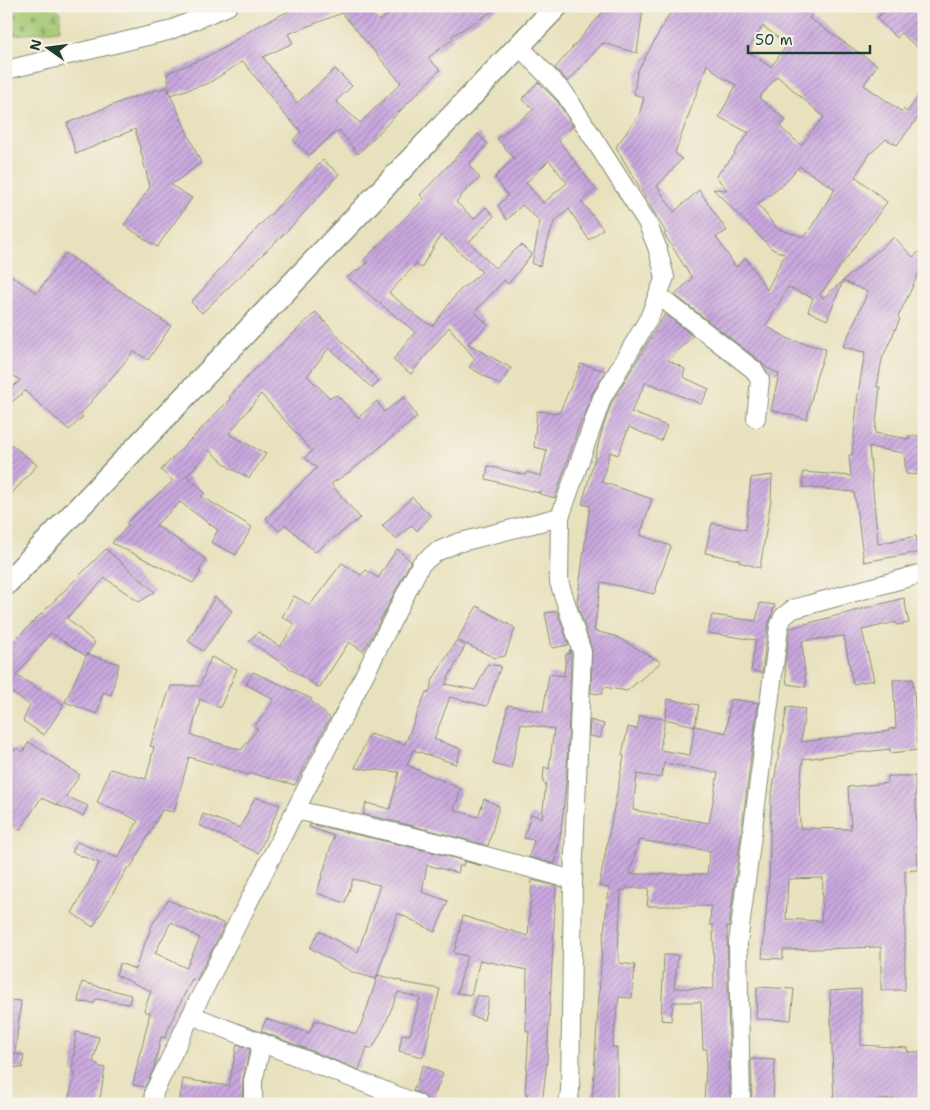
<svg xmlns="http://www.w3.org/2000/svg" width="930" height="1110" viewBox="0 0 930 1110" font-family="'Shantell Sans',sans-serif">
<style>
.cemetery{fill:url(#cemetery-stones);stroke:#628253}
.building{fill:url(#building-hatch);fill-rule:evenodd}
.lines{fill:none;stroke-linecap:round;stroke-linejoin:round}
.minor-casing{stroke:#848f78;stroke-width:20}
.major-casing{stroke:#848f78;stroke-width:25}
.minor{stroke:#fff;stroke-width:18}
.major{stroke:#fff;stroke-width:22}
</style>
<defs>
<pattern id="cemetery-stones" width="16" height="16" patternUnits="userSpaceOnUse" patternTransform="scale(1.25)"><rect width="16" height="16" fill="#a4c872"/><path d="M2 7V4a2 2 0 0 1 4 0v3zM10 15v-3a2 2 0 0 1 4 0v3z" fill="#85a45e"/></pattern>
<pattern id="building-hatch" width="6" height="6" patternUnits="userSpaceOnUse" patternTransform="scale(1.25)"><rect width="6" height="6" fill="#caa8df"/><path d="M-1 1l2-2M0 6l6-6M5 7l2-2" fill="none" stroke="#a38ab6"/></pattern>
</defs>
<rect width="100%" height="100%" fill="#f7f3e8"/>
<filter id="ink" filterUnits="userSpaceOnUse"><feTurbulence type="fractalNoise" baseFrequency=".02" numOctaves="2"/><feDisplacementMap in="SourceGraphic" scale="10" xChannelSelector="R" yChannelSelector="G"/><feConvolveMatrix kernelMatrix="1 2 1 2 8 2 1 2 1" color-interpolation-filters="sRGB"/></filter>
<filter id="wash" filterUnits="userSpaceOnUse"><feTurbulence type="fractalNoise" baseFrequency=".0096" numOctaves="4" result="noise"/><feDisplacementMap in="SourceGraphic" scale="20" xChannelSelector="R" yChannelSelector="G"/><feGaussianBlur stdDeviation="1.12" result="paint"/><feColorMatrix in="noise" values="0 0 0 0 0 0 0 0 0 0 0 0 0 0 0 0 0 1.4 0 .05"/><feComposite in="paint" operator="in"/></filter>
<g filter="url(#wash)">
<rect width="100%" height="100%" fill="#e8e1bd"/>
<path class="cemetery" d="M 6,6 L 54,6 L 60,12 L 60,30 L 6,36 Z"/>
<g id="blocks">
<g class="building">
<path d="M 299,6 L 366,6 L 379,21 L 401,6 L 501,6 L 452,36 L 453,39 L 428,58 L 440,70 L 358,154 L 339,130 L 309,155 L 293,140 L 301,131 L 284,114 L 243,61 L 209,83 L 170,95 L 167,73 L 200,60 L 224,48 L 254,28 ZM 342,13 L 401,83 L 360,123 L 336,101 L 352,86 L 335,69 L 297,103 L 263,57 L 293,43 L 288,34 Z"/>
<path d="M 608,6 L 634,6 L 643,9 L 637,53 L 603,43 L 568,82 L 555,68 Z"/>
<path d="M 674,6 L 819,6 L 809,18 L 877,65 L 864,85 L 901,111 L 903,109 L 907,112 L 924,88 L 924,110 L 897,145 L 886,139 L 870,154 L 855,176 L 887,202 L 820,295 L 823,298 L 894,237 L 913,257 L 924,248 L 924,262 L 898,317 L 900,319 L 882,359 L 877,387 L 880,387 L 875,433 L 909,439 L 909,436 L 924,436 L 924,475 L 906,474 L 904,453 L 869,447 L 878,544 L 916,536 L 920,552 L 864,562 L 854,492 L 803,487 L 803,472 L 851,476 L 849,455 L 852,455 L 858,394 L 865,352 L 843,347 L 868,292 L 843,281 L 827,320 L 808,311 L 813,298 L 788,287 L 766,326 L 791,340 L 826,349 L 816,378 L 807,419 L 771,410 L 779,374 L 764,366 L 761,362 L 675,295 L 692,278 L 664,234 L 666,233 L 616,147 L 639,115 L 644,98 L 634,94 L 637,72 ZM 763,26 L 787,45 L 771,67 L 747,51 ZM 707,64 L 720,76 L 736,85 L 719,117 L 749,133 L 734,153 L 735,154 L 716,176 L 727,190 L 713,189 L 772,249 L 785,254 L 767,290 L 746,258 L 736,267 L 716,237 L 727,231 L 699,190 L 674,212 L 657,186 L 682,159 L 675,153 ZM 777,76 L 824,117 L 801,145 L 780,127 L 786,120 L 759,98 ZM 799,166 L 835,189 L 805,237 L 777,229 L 758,204 L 783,185 Z"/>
<path d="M 887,6 L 924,6 L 924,53 L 901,33 L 897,38 L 877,19 Z"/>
<path d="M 538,82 L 557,101 L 573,126 L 559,141 L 596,189 L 581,201 L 603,229 L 589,240 L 569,209 L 554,222 L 540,266 L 532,264 L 540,221 L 522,205 L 507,220 L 498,206 L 508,196 L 495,177 L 514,158 L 497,139 L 534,109 L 522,99 ZM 549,160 L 567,183 L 543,203 L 526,183 Z"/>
<path d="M 167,87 L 201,163 L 171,185 L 192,198 L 157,247 L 124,225 L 150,187 L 135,129 L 76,154 L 67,123 L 128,99 Z"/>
<path d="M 478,134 L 488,144 L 469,165 L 480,178 L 468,188 L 456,202 L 474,219 L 486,207 L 494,216 L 469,242 L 495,268 L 521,245 L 532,254 L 508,284 L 504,280 L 475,312 L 488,325 L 468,344 L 511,368 L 500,385 L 469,367 L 475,359 L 449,327 L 411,374 L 393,360 L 415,332 L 347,277 L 368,263 L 364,260 L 424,199 L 420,195 ZM 441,235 L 482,272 L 458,292 L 433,326 L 422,320 L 389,293 L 416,264 L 421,268 Z"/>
<path d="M 323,160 L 339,174 L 291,227 L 202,313 L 191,302 L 260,225 Z"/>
<path d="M 66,253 L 171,326 L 148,360 L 134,351 L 80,415 L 83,417 L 69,430 L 25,391 L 6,407 L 6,394 L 20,380 L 6,371 L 6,272 L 37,293 Z"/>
<path d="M 316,312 L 379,382 L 372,388 L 329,348 L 307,376 L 330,398 L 337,395 L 358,418 L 377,401 L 384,412 L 404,397 L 417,417 L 351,471 L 331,484 L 360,518 L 315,552 L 285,524 L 279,531 L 266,518 L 317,468 L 305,458 L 312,451 L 261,394 L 229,434 L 266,454 L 249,478 L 230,468 L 209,450 L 187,476 L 205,493 L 201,496 L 252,527 L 236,555 L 211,542 L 218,530 L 180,502 L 156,525 L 206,559 L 199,571 L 201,572 L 193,583 L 112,543 L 129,525 L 126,523 L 173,481 L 161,470 L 231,398 L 229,397 L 253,371 Z"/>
<path d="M 665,314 L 693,336 L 668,360 L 685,369 L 683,377 L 709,389 L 701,404 L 646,382 L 631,412 L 667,426 L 661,441 L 629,427 L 618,455 L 610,452 L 602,482 L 652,499 L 640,535 L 671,546 L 654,594 L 601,582 L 594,631 L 615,636 L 661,662 L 627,691 L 604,687 L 602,694 L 591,693 L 592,649 L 577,602 L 590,506 L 582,504 L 603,427 L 612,402 Z"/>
<path d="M 581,364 L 606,371 L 592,394 L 583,421 L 581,420 L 555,498 L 540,494 L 539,491 L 539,493 L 486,479 L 488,466 L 525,475 L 527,472 L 541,476 L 547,450 L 534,447 L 537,411 L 559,413 Z"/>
<path d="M 12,445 L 37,465 L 6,500 L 6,451 Z"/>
<path d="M 772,475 L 771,500 L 760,568 L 739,562 L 740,560 L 705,553 L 712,523 L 746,530 L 751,478 Z"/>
<path d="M 412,497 L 431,516 L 417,531 L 412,525 L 396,539 L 382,526 Z"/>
<path d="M 106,549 L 155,592 L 139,602 L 105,578 L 67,618 L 95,643 L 86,656 L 51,633 L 16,675 L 64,705 L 44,735 L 23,721 L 30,705 L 6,689 L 6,649 Z"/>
<path d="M 397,549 L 411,561 L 371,638 L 363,651 L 349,642 L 319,688 L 249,641 L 258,632 L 280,647 L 295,624 L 282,617 L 294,596 L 310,605 L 342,563 L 361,575 L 366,570 L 378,578 Z"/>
<path d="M 215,597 L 232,611 L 203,651 L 188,641 Z"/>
<path d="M 904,598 L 909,623 L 896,625 L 896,622 L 862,630 L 874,680 L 853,684 L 844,636 L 802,641 L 806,687 L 787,684 L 785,665 L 790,628 Z"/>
<path d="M 760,603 L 775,605 L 768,626 L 762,673 L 751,671 L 756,640 L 708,633 L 712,615 L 756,621 Z"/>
<path d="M 477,606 L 515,628 L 505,656 L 495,658 L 457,640 Z"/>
<path d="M 557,611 L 569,645 L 552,648 L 545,613 Z"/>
<path d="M 456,641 L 465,646 L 445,684 L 475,690 L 488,664 L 501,666 L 487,706 L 450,697 L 434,739 L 461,749 L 456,764 L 413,750 L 407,765 L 461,789 L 454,810 L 478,817 L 484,799 L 499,806 L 488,846 L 437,832 L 363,814 L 366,803 L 390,809 L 399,772 L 355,768 L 369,734 L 405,744 L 426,692 L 429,693 L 433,679 Z"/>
<path d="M 570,649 L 571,654 L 567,773 L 561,832 L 555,864 L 529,857 L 534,840 L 524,838 L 531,814 L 542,818 L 546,783 L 543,783 L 544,767 L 549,769 L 554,729 L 521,724 L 511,769 L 493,764 L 508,705 L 543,712 L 549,674 L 564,676 L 566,654 L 569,654 Z"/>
<path d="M 87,654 L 119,664 L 111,695 L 103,692 L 97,714 L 65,702 Z"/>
<path d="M 211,657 L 237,669 L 220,708 L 200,699 L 191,735 L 241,750 L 258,729 L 254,727 L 274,700 L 246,684 L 253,672 L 312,699 L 311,701 L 330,718 L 295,785 L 250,773 L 249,775 L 189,757 L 174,812 L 162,810 L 130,869 L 128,867 L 93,927 L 72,913 L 99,863 L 72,852 L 77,842 L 118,858 L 138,821 L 125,814 L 97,803 L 110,769 L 146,779 L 154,747 L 150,746 L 171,686 L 200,686 Z"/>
<path d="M 913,679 L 918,750 L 890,753 L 890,749 L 803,759 L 799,791 L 800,828 L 851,829 L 848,787 L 888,783 L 888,776 L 915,776 L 918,870 L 905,871 L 905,990 L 881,990 L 881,947 L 783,950 L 783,959 L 762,958 L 769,879 L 771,799 L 787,707 L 805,709 L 801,742 L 889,731 L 889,729 L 896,728 L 893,680 ZM 823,878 L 821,921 L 786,919 L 788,879 Z"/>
<path d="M 668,699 L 699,705 L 695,726 L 726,733 L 730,699 L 758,703 L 729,927 L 727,926 L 730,1104 L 704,1104 L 707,1049 L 703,1049 L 701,1002 L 673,1002 L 671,1021 L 661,1020 L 664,955 L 678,955 L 674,988 L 714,989 L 713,925 L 710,925 L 711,906 L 647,906 L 649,888 L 626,888 L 625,891 L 621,890 L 618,952 L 619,953 L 619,963 L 635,965 L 632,998 L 619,997 L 612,1047 L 617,1047 L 617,1104 L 592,1104 L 602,949 L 609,888 L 599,886 L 624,756 L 622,755 L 628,727 L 637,729 L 640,716 L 665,719 ZM 665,719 L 695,726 L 690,755 L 660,750 ZM 664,763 L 718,773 L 709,823 L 633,810 L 637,774 L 661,778 ZM 639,840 L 710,851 L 707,874 L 630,874 Z"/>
<path d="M 590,720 L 604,724 L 600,738 L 589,736 Z"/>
<path d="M 29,742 L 80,775 L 66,796 L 88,806 L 83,816 L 41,798 L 20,830 L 6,825 L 6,743 L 14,751 L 17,748 L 23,752 Z"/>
<path d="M 255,797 L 280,805 L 258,853 L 199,825 L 203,814 L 240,828 Z"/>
<path d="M 310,824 L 432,852 L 482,866 L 464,861 L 463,866 L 460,865 L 458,873 L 427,865 L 422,892 L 448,901 L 435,932 L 398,913 L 376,979 L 352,972 L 310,948 L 319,931 L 358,952 L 380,885 L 353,879 L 345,903 L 317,893 L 334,836 L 309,827 Z"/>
<path d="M 532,880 L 556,886 L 547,1061 L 542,1104 L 526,1104 L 527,1093 L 525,1093 L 529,1032 L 526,1031 L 527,970 L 480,960 L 471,995 L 457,993 L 467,956 L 454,953 L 463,916 L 528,936 Z"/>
<path d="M 168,900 L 225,924 L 196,981 L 192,979 L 171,1022 L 165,1038 L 161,1037 L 154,1068 L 145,1087 L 133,1085 L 140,1051 L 141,1051 L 150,1013 L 144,1011 L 151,991 L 116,975 L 120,963 L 135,969 L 152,925 ZM 171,922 L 200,938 L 186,968 L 155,953 Z"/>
<path d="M 378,975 L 402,981 L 401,982 L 440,989 L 423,1057 L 399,1051 L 402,1034 L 410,1035 L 420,998 L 398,992 L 385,1025 L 372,1049 L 367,1047 L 359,1070 L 261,1031 L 266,1019 L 309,1033 L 315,1020 L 356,1034 L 363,1020 Z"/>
<path d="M 82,982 L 131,995 L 129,1004 L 96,999 L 94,1003 L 78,1002 Z"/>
<path d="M 757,987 L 794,989 L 791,1020 L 756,1019 Z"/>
<path d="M 861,989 L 861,1045 L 907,1048 L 908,1052 L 924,1052 L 924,1100 L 893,1099 L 834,1104 L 830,991 Z"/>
<path d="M 477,995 L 489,998 L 484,1020 L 471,1016 Z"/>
<path d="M 6,1000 L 21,1001 L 15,1054 L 24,1055 L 22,1068 L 6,1067 Z"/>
<path d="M 76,1032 L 99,1037 L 93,1062 L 98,1064 L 98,1066 L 105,1068 L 99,1104 L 67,1104 L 76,1073 L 72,1072 Z"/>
<path d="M 237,1044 L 250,1049 L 243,1079 L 242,1104 L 227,1104 L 227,1101 L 202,1099 L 201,1104 L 179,1104 L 183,1079 L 229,1086 Z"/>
<path d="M 751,1059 L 775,1060 L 773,1104 L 752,1104 Z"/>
<path d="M 423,1065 L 443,1074 L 431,1103 L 422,1094 L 413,1091 Z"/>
</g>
</g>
</g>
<g filter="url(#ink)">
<use href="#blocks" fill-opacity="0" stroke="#848f78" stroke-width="1"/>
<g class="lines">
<g class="minor-casing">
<g id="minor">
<path d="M 519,46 L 565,94 L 647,222 L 657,247 L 665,277 L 649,318 L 602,398 L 560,517 L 559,582 L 582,652 L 573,880 L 570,1091 L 568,1104"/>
<path d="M 6,70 L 168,31 L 228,6"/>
<path d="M 658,295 L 754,370 L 760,380 L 756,418"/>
<path d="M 296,810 L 435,842 L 573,880"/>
<path d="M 191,1015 L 418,1104"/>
<path d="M 153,1104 L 154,1092 L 198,1001 L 421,564 L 436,552 L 457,543 L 560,517"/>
<path d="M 253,1104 L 253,1081 L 262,1043"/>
<path d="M 741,1104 L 738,943 L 779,627 L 783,617 L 793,609 L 924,573"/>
</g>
</g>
<g class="major-casing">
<path id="major" d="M 6,584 L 557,6"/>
</g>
<use href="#minor" class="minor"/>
<use href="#major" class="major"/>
</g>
</g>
<rect width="930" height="1110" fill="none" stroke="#f7f3e8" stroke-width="25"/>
<g transform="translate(48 48) rotate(284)" stroke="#f7f3e8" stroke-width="4" paint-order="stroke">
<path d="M0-4L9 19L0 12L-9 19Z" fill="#1f3d34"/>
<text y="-8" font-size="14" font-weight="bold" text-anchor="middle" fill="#1f3d34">N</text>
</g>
<path d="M748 45v8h122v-8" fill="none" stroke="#1f3d34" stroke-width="2.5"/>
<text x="755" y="45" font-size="15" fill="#1f3d34" stroke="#f7f3e8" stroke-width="4" paint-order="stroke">50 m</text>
</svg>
